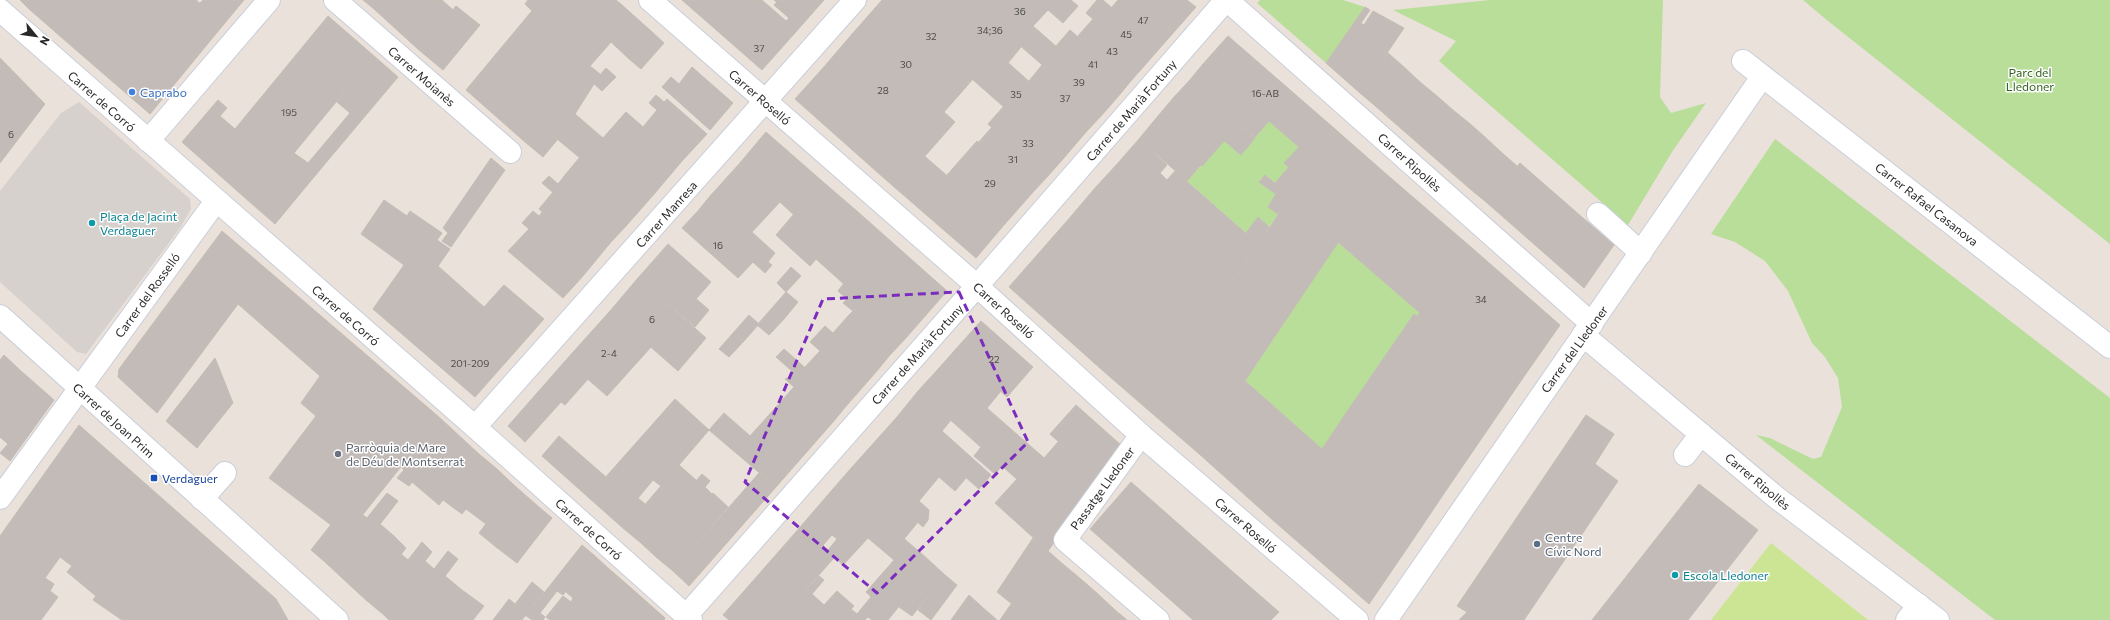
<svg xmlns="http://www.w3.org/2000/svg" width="2110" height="620" viewBox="0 0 2110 620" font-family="Commissioner,sans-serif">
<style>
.green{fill:#b8de99}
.pitch{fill:#cce595}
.plaza{fill:#d6d1cd}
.building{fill:#c2bbb7;stroke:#c5bdb4;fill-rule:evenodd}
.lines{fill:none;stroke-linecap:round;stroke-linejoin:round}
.minor-casing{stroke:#c9ced9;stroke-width:24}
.minor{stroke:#fff;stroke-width:22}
.marked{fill:none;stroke:#7b2cbf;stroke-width:3;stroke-dasharray:8 5;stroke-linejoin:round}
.shop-dot{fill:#3f7fe0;stroke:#fff;stroke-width:1.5}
.culture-dot{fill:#0f9aa8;stroke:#fff;stroke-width:1.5}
.worship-dot{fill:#6b7280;stroke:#fff;stroke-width:1.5}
.transit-dot{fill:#1a4fb4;stroke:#fff;stroke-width:1.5}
.service-dot{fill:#5c6f8a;stroke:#fff;stroke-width:1.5}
.labels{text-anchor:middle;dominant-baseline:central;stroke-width:3;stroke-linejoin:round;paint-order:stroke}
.number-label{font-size:10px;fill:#4e4d4c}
.park-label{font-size:12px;fill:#32601d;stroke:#fff}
.street-label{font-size:12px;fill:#282828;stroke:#fff}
.shop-label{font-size:12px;fill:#366cbe;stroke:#fff;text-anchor:start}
.culture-label{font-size:12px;fill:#0d838f;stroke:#fff;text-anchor:start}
.worship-label{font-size:12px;fill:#5b616d;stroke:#fff;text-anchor:start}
.transit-label{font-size:12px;fill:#164399;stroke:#fff;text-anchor:start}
.service-label{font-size:12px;fill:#4e5e75;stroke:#fff;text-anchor:start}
</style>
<rect width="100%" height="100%" fill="#eae1da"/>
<g class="green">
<path d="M 1260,0 L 1343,0 L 1365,7 L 1326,63 L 1257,3 Z"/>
<path d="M 1490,0 L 1663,0 L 1660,97 L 1671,113 L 1706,103 L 1672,152 L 1628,225 L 1439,61 L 1456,41 L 1393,10 Z"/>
<path d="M 1803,0 L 2110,0 L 2110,244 L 1828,21 Z"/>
<path d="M 1269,121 L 1299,147 L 1285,163 L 1289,167 L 1275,183 L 1265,175 L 1259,181 L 1276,194 L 1268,207 L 1278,214 L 1269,227 L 1258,217 L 1246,233 L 1187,181 L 1225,140 L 1241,154 Z"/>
<path d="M 1775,139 L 2110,398 L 2110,620 L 1995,620 L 1756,435 L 1770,438 L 1813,459 L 1821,457 L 1842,407 L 1838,378 L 1825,357 L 1812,343 L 1788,291 L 1765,261 L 1735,242 L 1711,234 Z"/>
<path d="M 1338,242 L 1420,313 L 1417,316 L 1414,314 L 1322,449 L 1245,381 Z"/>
</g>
<path class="pitch" d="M 1771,543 L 1868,620 L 1711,620 Z"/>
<path class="plaza" d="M 79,102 L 190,199 L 191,209 L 180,228 L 86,354 L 77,352 L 0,282 L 0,191 L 61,113 Z"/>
<g class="building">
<path d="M 20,0 L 37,0 L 29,9 Z"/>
<path d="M 37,0 L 119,0 L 76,50 L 29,9 Z"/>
<path d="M 119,0 L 196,0 L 224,24 L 150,114 L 76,50 Z"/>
<path d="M 203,0 L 244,0 L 224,24 L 200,3 Z"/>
<path d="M 363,0 L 382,0 L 374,9 Z"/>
<path d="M 382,0 L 421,0 L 397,30 L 374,9 Z"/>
<path d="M 421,0 L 442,0 L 453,10 L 419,50 L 397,30 Z"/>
<path d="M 528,0 L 541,0 L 532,11 L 525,4 Z"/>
<path d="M 541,0 L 616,0 L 622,5 L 525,142 L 466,90 Z"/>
<path d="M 682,0 L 762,0 L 786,21 L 789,18 L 774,5 L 777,2 L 802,25 L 762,70 Z"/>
<path d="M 774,0 L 824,0 L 802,25 Z"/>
<path d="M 882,0 L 930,0 L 993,56 L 959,95 L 868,16 Z"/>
<path d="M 930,0 L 994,0 L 1022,24 L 993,56 Z"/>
<path d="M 994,0 L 1042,0 L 1022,24 Z"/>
<path d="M 1042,0 L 1071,0 L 1078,6 L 1063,23 L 1040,3 Z"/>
<path d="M 1097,0 L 1103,0 L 1159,49 L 1145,65 L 1086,13 Z"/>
<path d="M 1118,0 L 1137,0 L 1174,32 L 1159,49 L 1111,8 Z"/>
<path d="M 1137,0 L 1187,0 L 1196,7 L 1174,32 Z"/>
<path d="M 1040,3 L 1048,10 L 1033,26 L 1025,19 Z"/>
<path d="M 622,5 L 651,31 L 628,58 L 611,42 L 590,66 L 600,74 L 593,83 L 577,69 Z"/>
<path d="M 456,6 L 480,25 L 443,70 L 419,50 Z"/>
<path d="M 1365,7 L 1370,10 L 1361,23 L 1364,25 L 1373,11 L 1404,28 L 1360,93 L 1326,63 Z"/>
<path d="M 328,16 L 374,56 L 252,204 L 182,142 L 218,100 L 227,108 L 220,116 L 235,129 Z"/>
<path d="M 868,16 L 959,95 L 944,112 L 853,33 Z"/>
<path d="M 1025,19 L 1116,99 L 1101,116 L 1010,37 Z"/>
<path d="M 1093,19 L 1145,65 L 1130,82 L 1078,36 Z"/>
<path d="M 1070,30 L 1130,82 L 1116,99 L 1056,46 Z"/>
<path d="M 651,31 L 664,43 L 641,69 L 628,58 Z"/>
<path d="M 853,33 L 944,112 L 914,147 L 823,68 Z"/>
<path d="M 1228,36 L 1335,129 L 1314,160 L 1203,64 Z"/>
<path d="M 1010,37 L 1021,47 L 1008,63 L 996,52 Z"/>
<path d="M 996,52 L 1086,132 L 1063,159 L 972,79 Z"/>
<path d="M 1388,53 L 1404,67 L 1373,104 L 1360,93 Z"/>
<path d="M 374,56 L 398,77 L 324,165 L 314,156 L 350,113 L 337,102 Z"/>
<path d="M 0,58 L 45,104 L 0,163 Z"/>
<path d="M 1203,64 L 1269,121 L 1255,137 L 1189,81 Z"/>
<path d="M 1042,65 L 1101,116 L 1086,132 L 1029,81 Z"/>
<path d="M 692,67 L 733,103 L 710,130 L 662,87 L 671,77 L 679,84 Z"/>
<path d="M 1404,67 L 1420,82 L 1389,118 L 1373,104 Z"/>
<path d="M 606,68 L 616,77 L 602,91 L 593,83 Z"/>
<path d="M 823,68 L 914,147 L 885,179 L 795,99 Z"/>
<path d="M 577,69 L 594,84 L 575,114 L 603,138 L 626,112 L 682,161 L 655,193 L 552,104 Z"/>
<path d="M 1189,81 L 1255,138 L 1241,155 L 1174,97 Z"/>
<path d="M 1420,82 L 1437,96 L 1405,132 L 1389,118 Z"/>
<path d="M 656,95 L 664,102 L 667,99 L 707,134 L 682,161 L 643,127 L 657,110 L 649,103 Z"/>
<path d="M 1437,96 L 1453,110 L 1421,146 L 1405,132 Z"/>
<path d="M 1174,97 L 1225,140 L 1202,166 L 1153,122 Z"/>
<path d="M 552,104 L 655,193 L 641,209 L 538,123 Z"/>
<path d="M 1004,106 L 1063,159 L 1048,176 L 988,124 Z"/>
<path d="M 1453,110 L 1469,123 L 1437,160 L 1421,146 Z"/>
<path d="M 944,112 L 955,122 L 925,156 L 914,147 Z"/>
<path d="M 1153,122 L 1201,165 L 1187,181 L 1139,139 Z"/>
<path d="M 538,123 L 558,139 L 543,157 L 525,142 Z"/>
<path d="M 1469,123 L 1485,137 L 1453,174 L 1437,160 Z"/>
<path d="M 992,127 L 1048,176 L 1034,191 L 978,143 Z"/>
<path d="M 1335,129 L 1385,173 L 1296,305 L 1242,269 Z"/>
<path d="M 766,132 L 822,181 L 794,215 L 739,164 Z"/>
<path d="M 1485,137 L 1501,152 L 1469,188 L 1453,174 Z"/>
<path d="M 1139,139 L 1167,165 L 1160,173 L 1167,180 L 1175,171 L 1258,244 L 1240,271 L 1118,163 Z"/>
<path d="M 977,141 L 1034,191 L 1004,225 L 947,175 Z"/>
<path d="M 914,147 L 1004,225 L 976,258 L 885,179 Z"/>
<path d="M 1299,147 L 1314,160 L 1302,179 L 1284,163 Z"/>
<path d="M 1501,152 L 1517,166 L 1486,202 L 1469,188 Z"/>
<path d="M 294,153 L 308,163 L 314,156 L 324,165 L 275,224 L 252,204 Z"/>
<path d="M 580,157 L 641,209 L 626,226 L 565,175 Z"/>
<path d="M 491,158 L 505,170 L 451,247 L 442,241 L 448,233 L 443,228 Z"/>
<path d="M 1118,163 L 1240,271 L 1221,299 L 1095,188 Z"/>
<path d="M 1520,163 L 1614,245 L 1584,288 L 1486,202 Z"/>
<path d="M 739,164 L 780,202 L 752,232 L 711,195 Z"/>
<path d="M 1289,167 L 1302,179 L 1290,196 L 1275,183 Z"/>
<path d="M 1385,173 L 1472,248 L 1450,273 L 1441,266 L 1432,276 L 1443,286 L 1420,313 L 1338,242 Z"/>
<path d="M 565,175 L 626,226 L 611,242 L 542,183 L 549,176 L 558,184 Z"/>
<path d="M 1265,175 L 1290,196 L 1278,214 L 1268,207 L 1276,194 L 1259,182 Z"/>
<path d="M 822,181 L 858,212 L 810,266 L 776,235 Z"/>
<path d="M 1095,188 L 1221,299 L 1184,354 L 1116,294 L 1131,277 L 1067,221 Z"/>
<path d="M 553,192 L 611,242 L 597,259 L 539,209 Z"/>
<path d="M 711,195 L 775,253 L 768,262 L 772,265 L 765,273 L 697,212 Z"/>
<path d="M 384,200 L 407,216 L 410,211 L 442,233 L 437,240 L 450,249 L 395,328 L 373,309 L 404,265 L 361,234 Z"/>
<path d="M 533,211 L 539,216 L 543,211 L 597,259 L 583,276 L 522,223 Z"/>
<path d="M 697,212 L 753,262 L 738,278 L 682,228 Z"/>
<path d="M 858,212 L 947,291 L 905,339 L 816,259 Z"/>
<path d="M 1258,217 L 1269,227 L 1258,244 L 1246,233 Z"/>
<path d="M 1067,221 L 1131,277 L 1116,294 L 1052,238 Z"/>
<path d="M 529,229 L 583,276 L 563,298 L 508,251 Z"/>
<path d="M 222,231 L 425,405 L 331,525 L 269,478 L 316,416 L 301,403 L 320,376 L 238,304 L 157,413 L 118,377 L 119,369 Z"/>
<path d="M 1052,238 L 1145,319 L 1115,353 L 1023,271 Z"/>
<path d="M 668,244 L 711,282 L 696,299 L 653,261 Z"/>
<path d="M 1472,248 L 1560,325 L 1525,375 L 1453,326 L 1444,339 L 1417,316 L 1443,286 L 1432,276 L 1441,266 L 1450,273 Z"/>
<path d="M 653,261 L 709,310 L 695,327 L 638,278 Z"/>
<path d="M 438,266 L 484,307 L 504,285 L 544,319 L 475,397 L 395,328 Z"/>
<path d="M 791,267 L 801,276 L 786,292 L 777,283 Z"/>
<path d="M 1242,269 L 1296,305 L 1197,452 L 1147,409 Z"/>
<path d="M 1023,271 L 1115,353 L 1101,369 L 1009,287 Z"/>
<path d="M 638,278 L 706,338 L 678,371 L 610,311 Z"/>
<path d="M 844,283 L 905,339 L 890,355 L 848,316 L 853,311 L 843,303 L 847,299 L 838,291 Z"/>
<path d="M 786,292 L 798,302 L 784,319 L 772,308 Z"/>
<path d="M 772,308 L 784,319 L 769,335 L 757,325 Z"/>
<path d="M 610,311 L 651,347 L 607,396 L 566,360 Z"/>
<path d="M 1414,314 L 1444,339 L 1453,326 L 1525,375 L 1447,489 L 1357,428 L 1344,416 Z"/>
<path d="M 749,315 L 759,324 L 744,341 L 734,332 Z"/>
<path d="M 848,316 L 890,355 L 876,372 L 833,333 Z"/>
<path d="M 1145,319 L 1184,354 L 1147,409 L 1101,369 Z"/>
<path d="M 981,321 L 1033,367 L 1007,397 L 955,350 Z"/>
<path d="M 825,326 L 876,372 L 862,388 L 810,342 Z"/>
<path d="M 734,332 L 744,341 L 729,357 L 719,349 Z"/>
<path d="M 784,349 L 847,405 L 833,422 L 785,379 L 789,378 L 793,372 L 776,357 Z"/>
<path d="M 955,350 L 1001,391 L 987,408 L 940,367 Z"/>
<path d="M 820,351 L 862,388 L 847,405 L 805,367 Z"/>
<path d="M 4,355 L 21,371 L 0,398 L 0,360 Z"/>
<path d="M 215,358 L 233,403 L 197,448 L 166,421 Z"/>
<path d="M 566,360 L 588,379 L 565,405 L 561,402 L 525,442 L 508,426 Z"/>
<path d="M 940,367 L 1067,478 L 1058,491 L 1077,508 L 1067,524 L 918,391 Z"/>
<path d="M 21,371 L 37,385 L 0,434 L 0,398 Z"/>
<path d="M 1245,381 L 1322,449 L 1320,452 L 1327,459 L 1305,484 L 1296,477 L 1286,487 L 1297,497 L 1275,522 L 1197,452 Z"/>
<path d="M 37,385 L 54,400 L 10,461 L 0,453 L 8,444 L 0,437 L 0,434 Z"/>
<path d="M 794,387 L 833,422 L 790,471 L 750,436 Z"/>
<path d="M 918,391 L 951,420 L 942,431 L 991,475 L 979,489 L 897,417 Z"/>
<path d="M 675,399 L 709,430 L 661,486 L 653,480 L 638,498 L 645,504 L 624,529 L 588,497 Z"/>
<path d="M 425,405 L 440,418 L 384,488 L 369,476 Z"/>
<path d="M 1076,405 L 1122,446 L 1099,478 L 1050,434 Z"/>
<path d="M 724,413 L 790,471 L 776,487 L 709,430 Z"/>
<path d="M 1586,415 L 1614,434 L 1595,464 L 1618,481 L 1524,620 L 1459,620 L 1467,612 L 1457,606 Z"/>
<path d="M 1344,416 L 1357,428 L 1447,489 L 1408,547 L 1336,497 L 1345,484 L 1334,474 L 1339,469 L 1320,452 Z"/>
<path d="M 897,417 L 966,478 L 955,491 L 939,477 L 919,501 L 929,510 L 928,520 L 923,527 L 853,466 Z"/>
<path d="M 440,418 L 453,430 L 409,486 L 397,478 L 404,470 L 401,467 Z"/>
<path d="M 79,425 L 276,599 L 259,620 L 122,620 L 93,600 L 96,596 L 67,572 L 72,566 L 60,557 L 45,578 L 54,584 L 50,591 L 58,597 L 41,620 L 0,620 L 0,536 Z"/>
<path d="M 453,430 L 479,454 L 439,505 L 412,482 Z"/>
<path d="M 559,436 L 606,477 L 588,497 L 542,456 Z"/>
<path d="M 1058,442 L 1099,478 L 1087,496 L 1044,458 Z"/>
<path d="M 981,447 L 1002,466 L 995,474 L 974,456 Z"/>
<path d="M 479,454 L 497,469 L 462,514 L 443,500 Z"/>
<path d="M 1327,459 L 1339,469 L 1334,474 L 1345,484 L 1336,497 L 1408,547 L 1369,604 L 1275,522 L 1297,497 L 1286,487 L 1296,477 L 1305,484 Z"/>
<path d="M 679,465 L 696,480 L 641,543 L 624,529 Z"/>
<path d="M 853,466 L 918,522 L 904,539 L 839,482 Z"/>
<path d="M 497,469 L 515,486 L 486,524 L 466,509 Z"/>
<path d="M 759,473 L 776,487 L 689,586 L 673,571 Z"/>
<path d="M 702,474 L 710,481 L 705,487 L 712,494 L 656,557 L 641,543 Z"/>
<path d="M 369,476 L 384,488 L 325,562 L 311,550 Z"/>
<path d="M 1067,478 L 1087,496 L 1077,508 L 1058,491 Z"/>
<path d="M 1017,479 L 1067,524 L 1048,551 L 995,503 Z"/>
<path d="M 839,482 L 874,512 L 826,567 L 809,551 L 813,548 L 795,533 ZM 832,535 L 837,539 L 828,550 L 823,545 Z"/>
<path d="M 1131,482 L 1182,527 L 1141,574 L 1090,529 Z"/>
<path d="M 1699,484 L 1758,530 L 1688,620 L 1592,620 Z"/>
<path d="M 515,486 L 532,501 L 496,547 L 479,533 Z"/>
<path d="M 387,493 L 398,501 L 340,576 L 325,562 L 363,515 L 367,518 Z"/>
<path d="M 713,493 L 728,507 L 673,571 L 656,557 Z"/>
<path d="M 532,501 L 552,518 L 517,563 L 496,547 Z"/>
<path d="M 874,512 L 909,543 L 894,560 L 868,538 L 843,565 L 834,557 Z"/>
<path d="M 380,524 L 394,536 L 354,589 L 340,576 Z"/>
<path d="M 1182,527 L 1233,572 L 1192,619 L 1141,574 Z"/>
<path d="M 795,533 L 813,548 L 809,551 L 826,567 L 779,620 L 729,620 L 723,615 Z"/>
<path d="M 394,536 L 406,548 L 366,600 L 354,589 Z"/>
<path d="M 1033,538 L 1048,551 L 1012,604 L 997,592 Z"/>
<path d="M 422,542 L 432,552 L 384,615 L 366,600 L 401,554 L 408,560 Z"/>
<path d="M 909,543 L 922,554 L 868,617 L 865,620 L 841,620 L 851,609 L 857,614 L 871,597 L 866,592 Z"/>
<path d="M 582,545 L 595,556 L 563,595 L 557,591 L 540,613 L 533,607 Z"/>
<path d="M 448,551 L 458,559 L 412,620 L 389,620 L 384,615 L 425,561 L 434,569 Z"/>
<path d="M 1048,551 L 1064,565 L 1027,620 L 1000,620 Z"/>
<path d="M 922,554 L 933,564 L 888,620 L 872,620 L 868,617 Z"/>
<path d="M 595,556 L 608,568 L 566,620 L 550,620 L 546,617 L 563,596 L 571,602 L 573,598 L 566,592 Z"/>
<path d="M 933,564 L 945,575 L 912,616 L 899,607 Z"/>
<path d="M 1064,565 L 1082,580 L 1054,620 L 1027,620 Z"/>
<path d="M 608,568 L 622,580 L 590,620 L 566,620 Z"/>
<path d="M 1233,572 L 1248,585 L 1218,620 L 1192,620 Z"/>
<path d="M 945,575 L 957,585 L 931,620 L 918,610 Z"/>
<path d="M 445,576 L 462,590 L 440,618 L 442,620 L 412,620 Z"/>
<path d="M 819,576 L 824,580 L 812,594 L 824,605 L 837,591 L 854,606 L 841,620 L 779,620 Z"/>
<path d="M 622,580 L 665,618 L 664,620 L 590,620 Z"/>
<path d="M 1082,580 L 1098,594 L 1080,620 L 1054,620 Z"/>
<path d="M 532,582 L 544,592 L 522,620 L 503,620 Z"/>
<path d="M 1248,585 L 1263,598 L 1244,620 L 1218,620 Z"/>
<path d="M 462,590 L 484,606 L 473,620 L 442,620 L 440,618 Z"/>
<path d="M 1098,594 L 1115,610 L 1108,620 L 1080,620 Z"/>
<path d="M 969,595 L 981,606 L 972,620 L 951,620 Z"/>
<path d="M 1263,598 L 1279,612 L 1271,620 L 1244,620 Z"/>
<path d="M 276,599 L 288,620 L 259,620 Z"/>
<path d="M 509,599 L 515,604 L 503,620 L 493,620 Z"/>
<path d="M 981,606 L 997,620 L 972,620 Z"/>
<path d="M 533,607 L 545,617 L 543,620 L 532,620 L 525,615 Z"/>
<path d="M 1115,610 L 1127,620 L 1108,620 Z"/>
</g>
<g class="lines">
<g class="minor-casing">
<g id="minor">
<path d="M 335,0 L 510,152"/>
<path d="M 650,0 L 977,286 L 1141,435 L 1357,620"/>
<path d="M 1227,0 L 1592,324"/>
<path d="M 0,10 L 475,427 L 691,620"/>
<path d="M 1743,61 L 2110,347"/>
<path d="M 148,141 L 269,0"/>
<path d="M 1598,214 L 1641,253"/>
<path d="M 0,316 L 337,620"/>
<path d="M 1583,335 L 1777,498 L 1938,620"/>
<path d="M 475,427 L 855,0"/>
<path d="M 1141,435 L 1065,540 L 1158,620"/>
<path d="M 1685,455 L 1701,434"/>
<path d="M 0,498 L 216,201"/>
<path d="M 202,499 L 225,473"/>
<path d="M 686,616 L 977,286 L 1226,0"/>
<path d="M 1386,620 L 1762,77"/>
<path d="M 1907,620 L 1919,605"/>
</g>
</g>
<use href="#minor" class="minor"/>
</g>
<path class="marked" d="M 959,292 L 1028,442 L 877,593 L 745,482 L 823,299 Z"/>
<circle class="shop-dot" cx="132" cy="92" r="4"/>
<g class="culture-dot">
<circle cx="92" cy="223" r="4"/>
<circle cx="1675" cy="575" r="4"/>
</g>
<circle class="worship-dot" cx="338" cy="454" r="4"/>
<rect class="transit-dot" x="150" y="474" width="8" height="8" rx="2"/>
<circle class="service-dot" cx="1537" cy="544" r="4"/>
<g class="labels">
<g class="number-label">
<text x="1020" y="11">36</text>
<text x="1143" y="20">47</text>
<text x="990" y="30">34;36</text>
<text x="1126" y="34">45</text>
<text x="931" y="36">32</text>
<text x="759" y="48">37</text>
<text x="1112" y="51">43</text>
<text x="906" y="64">30</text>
<text x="1093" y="64">41</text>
<text x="1079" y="82">39</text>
<text x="883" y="90">28</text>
<text x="1265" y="93">16-AB</text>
<text x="1016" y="94">35</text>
<text x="1065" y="98">37</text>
<text x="289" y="112">195</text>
<text x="11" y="134">6</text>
<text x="1028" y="143">33</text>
<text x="1013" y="159">31</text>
<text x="990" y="183">29</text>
<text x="718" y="245">16</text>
<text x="1481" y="299">34</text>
<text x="652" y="319">6</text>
<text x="609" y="353">2-4</text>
<text x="994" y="359">22</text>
<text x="470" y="363">201-209</text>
</g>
<g class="park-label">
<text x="2030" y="72">Parc del<tspan x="2030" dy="14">Lledoner</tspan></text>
</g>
<g class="street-label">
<text transform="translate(422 76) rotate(41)">Carrer Moianès</text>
<text transform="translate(760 97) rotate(41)">Carrer Roselló</text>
<text transform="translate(102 101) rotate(41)">Carrer de Corró</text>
<text transform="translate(1131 110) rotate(-49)">Carrer de Marià Fortuny</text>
<text transform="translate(1410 162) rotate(42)">Carrer Ripollès</text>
<text transform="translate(1927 204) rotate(38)">Carrer Rafael Casanova</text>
<text transform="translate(666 214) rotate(-48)">Carrer Manresa</text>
<text transform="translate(147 295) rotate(-54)">Carrer del Rosselló</text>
<text transform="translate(1004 310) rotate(42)">Carrer Roselló</text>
<text transform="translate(346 315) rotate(41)">Carrer de Corró</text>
<text transform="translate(1574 349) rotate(-54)">Carrer del Lledoner</text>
<text transform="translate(917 354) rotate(-48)">Carrer de Marià Fortuny</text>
<text transform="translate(114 420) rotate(42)">Carrer de Joan Prim</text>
<text transform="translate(1758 481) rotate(40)">Carrer Ripollès</text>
<text transform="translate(1102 488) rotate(-54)">Passatge Lledoner</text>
<text transform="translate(1246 525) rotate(41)">Carrer Roselló</text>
<text transform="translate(589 529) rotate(42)">Carrer de Corró</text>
</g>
<g class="shop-label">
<text x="140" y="92">Caprabo</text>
</g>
<g class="culture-label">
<text x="100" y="216">Plaça de Jacint<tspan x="100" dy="14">Verdaguer</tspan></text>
<text x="1683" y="575">Escola Lledoner</text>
</g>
<g class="worship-label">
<text x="346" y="447">Parròquia de Mare<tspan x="346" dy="14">de Déu de Montserrat</tspan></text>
</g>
<g class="transit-label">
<text x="162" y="478">Verdaguer</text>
</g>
<g class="service-label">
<text x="1545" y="537">Centre<tspan x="1545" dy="14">Cívic Nord</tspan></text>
</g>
</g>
<g transform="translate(36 36) rotate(119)" stroke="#ffffff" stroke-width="3" paint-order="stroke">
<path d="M0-3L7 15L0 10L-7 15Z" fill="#282828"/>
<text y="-6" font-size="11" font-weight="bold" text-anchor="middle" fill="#282828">N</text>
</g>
</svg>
